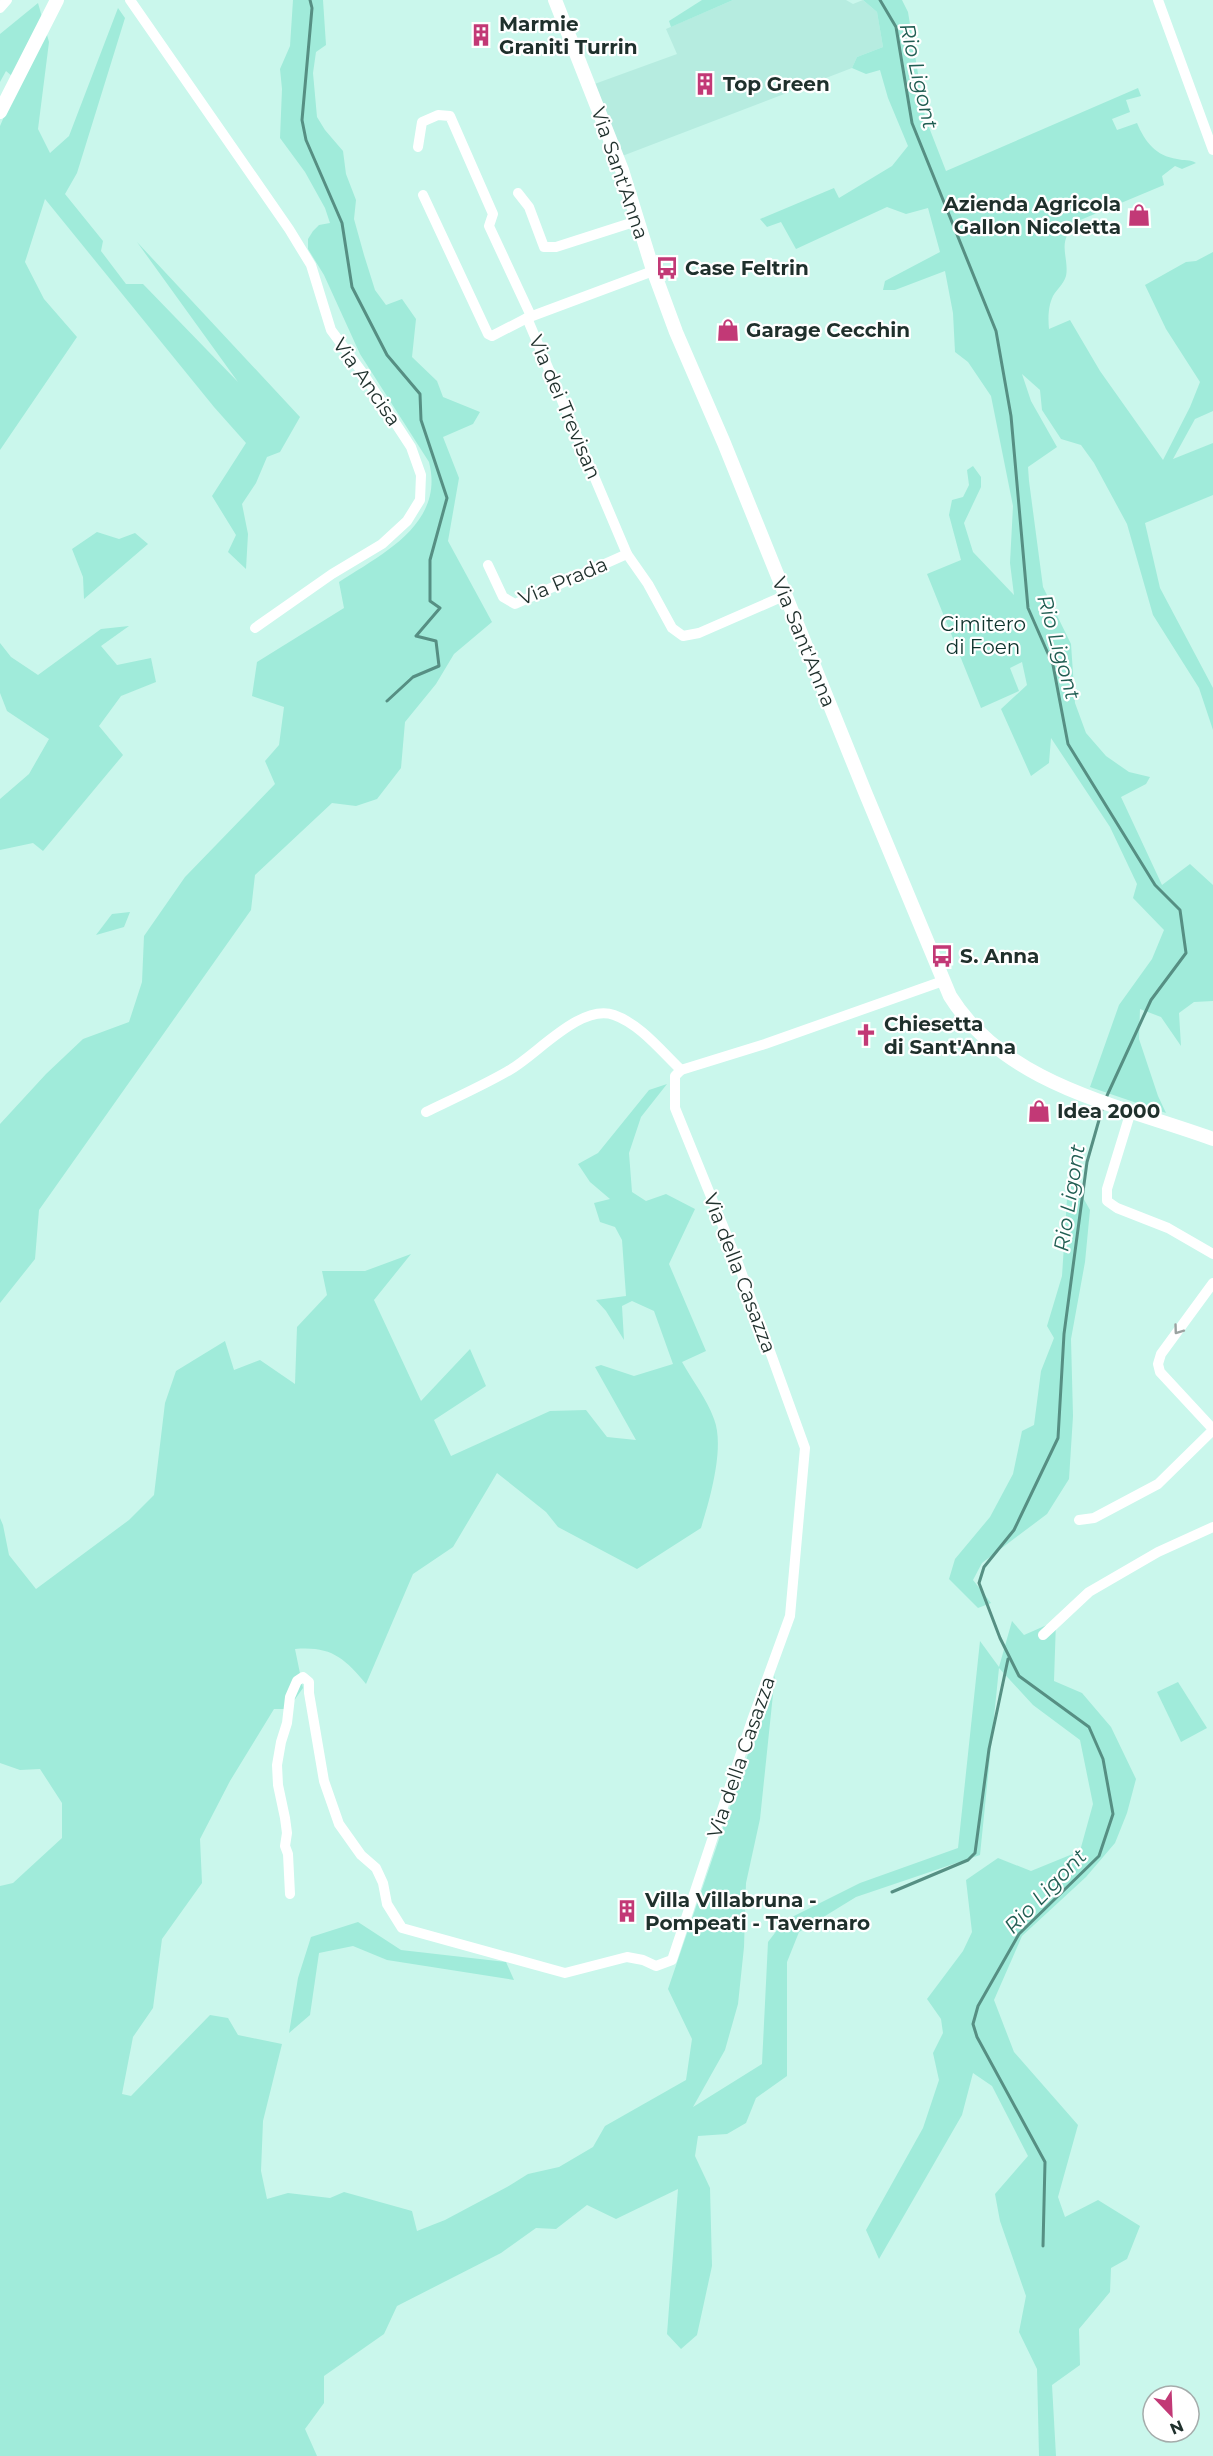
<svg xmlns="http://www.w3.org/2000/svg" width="1213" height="2456" viewBox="0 0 1213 2456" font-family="Montserrat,sans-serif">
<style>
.built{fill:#b6ece0}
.green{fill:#a0ebda}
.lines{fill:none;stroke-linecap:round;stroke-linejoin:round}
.stream{stroke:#568f83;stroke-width:3}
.street{stroke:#fff;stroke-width:10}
.secondary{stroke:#fff;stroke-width:14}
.oneway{stroke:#9aa2a0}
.labels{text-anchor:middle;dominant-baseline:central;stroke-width:4.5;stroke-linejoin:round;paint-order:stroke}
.poi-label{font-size:20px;font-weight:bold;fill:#1f302c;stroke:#fff;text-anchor:start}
.street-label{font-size:20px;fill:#1f302c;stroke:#fff}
.park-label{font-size:20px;fill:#0e322c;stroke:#fff}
.water-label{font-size:21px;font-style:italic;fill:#215e53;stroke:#fff}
</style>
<rect width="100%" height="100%" fill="#caf7ec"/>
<path class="built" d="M 733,0 L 846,0 L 853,4 L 863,0 L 877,12 L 883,47 L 857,57 L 852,68 L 617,158 L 589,86 L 677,54 L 666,29 Z"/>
<g class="green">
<path d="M 293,0 L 323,0 L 326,45 L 316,52 L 313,73 L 317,117 L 325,130 L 343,151 L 346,174 L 356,200 L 354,219 L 364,255 L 375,290 L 386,305 L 402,299 L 416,319 L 412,357 L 437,381 L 443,397 L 480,412 L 473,424 L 443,437 L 459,478 L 448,541 L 492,622 L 454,654 L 436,684 L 405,722 L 401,768 L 377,799 L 356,806 L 332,803 L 255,875 L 251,910 L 39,1210 L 35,1259 L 0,1303 L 0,1124 L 46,1074 L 83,1039 L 129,1022 L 142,982 L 144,936 L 185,877 L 275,784 L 265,761 L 279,745 L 284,707 L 252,696 L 257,662 L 344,608 L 339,582 C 382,554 445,524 429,462 L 360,354 L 324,275 L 308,249 L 308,239 L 313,231 L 319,225 L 330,223 L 325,208 L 305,172 L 280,138 L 282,89 L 280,69 L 290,46 Z"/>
<path d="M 702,0 L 733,0 L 671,27 L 669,21 Z"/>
<path d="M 863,0 L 902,0 L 908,12 L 925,117 L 946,171 L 1138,88 L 1141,96 L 1126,100 L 1130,112 L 1112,119 L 1117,130 L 1137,123 C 1145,142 1156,156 1177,159 C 1184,161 1190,159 1196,163 L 1182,169 L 1175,166 L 1162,176 L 1164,185 L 1066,226 L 1068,234 C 1060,247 1069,261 1066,276 C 1063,285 1057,289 1053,296 C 1048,306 1048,319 1049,329 L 1070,320 L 1100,371 L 1163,460 L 1190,407 L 1200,382 L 1166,329 L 1145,285 L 1186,262 L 1196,261 L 1213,252 L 1213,411 L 1195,419 L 1173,459 L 1213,443 L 1213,495 L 1145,523 L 1160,588 L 1213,688 L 1213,730 L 1199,688 L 1153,615 L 1127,524 L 1094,463 L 1081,445 L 1061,439 L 1042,410 L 1040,390 L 1022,374 L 1031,401 L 1057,447 L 1028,467 L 1029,481 L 1043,587 L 1071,644 L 1075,703 L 1086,733 L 1106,756 L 1129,772 L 1150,777 L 1146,784 L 1121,797 L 1162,885 L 1190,864 L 1213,885 L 1213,1001 L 1194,1002 L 1179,1013 L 1181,1046 L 1161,1017 L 1140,1009 L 1139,1039 L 1158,1096 L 1166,1113 L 1090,1087 L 1119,1005 L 1152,959 L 1164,930 L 1133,898 L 1137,884 L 1110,827 L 1051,738 L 1049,763 L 1031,776 L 1001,709 L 1027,685 L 1022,662 L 1010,668 L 1019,691 L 981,708 L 927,574 L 961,560 L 949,515 L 952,500 L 963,497 L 969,485 L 967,470 L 973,466 L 981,477 L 981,487 L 964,523 L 973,552 L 1014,595 L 1010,563 L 1013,506 L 991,396 L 968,362 L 955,352 L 953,313 L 945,271 L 895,290 L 883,290 L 885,281 L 940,252 L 928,208 L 906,214 L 887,207 L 796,249 L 781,222 L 767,227 L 760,219 L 834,188 L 839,198 L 892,166 L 908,146 L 888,98 L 880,70 L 866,74 L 852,68 L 857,57 L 883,47 L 877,12 Z"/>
<path d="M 38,3 L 49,42 L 38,129 L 50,153 L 69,136 L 118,8 L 125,18 L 77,173 L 65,194 L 103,241 L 101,251 L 126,284 L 143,284 L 238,382 L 137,242 L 300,417 L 280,452 L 267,457 L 256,483 L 242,504 L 248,534 L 246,569 L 228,552 L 236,535 L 212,496 L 246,443 L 214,407 L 45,199 L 25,262 L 44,299 L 77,337 L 0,450 L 0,126 L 19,82 L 6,71 L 0,82 L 0,34 Z"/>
<path d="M 97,532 L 119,539 L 135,533 L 148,544 L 84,599 L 83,577 L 72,549 Z"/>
<path d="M 129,626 L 101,646 L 117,665 L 151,658 L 156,682 L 121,696 L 99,726 L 123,755 L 43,851 L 33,843 L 0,850 L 0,799 L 29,774 L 49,739 L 7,711 L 0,693 L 0,643 L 11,657 L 38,675 L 101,629 Z"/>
<path d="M 130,912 L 124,927 L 96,935 L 112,914 Z"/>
<path d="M 667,1084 L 641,1117 L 629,1153 L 632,1192 L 646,1201 L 666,1194 L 695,1209 L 669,1264 L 706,1351 L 682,1362 C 692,1380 707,1399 714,1419 C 725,1447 710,1499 701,1528 L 637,1569 L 558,1527 L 546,1512 L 497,1473 L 453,1547 L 413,1574 L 366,1684 C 344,1657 330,1646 295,1649 L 303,1688 L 288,1709 L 274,1709 L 230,1781 L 200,1839 L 202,1883 L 162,1939 L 153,2008 L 133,2037 L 122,2094 L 131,2096 L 210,2015 L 228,2018 L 238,2035 L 282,2044 L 263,2121 L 261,2171 L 267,2199 L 288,2193 L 330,2198 L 344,2192 L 412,2211 L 417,2231 L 445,2220 L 507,2187 L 528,2174 L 559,2167 L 593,2147 L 605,2126 L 686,2080 L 692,2039 L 668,1989 L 775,1675 L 760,1819 L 746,1883 L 744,1947 L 738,2004 L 725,2050 L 693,2107 L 762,2064 L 768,1942 L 784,1921 L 860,1883 L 958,1848 L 980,1641 L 999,1667 L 1012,1621 L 1024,1635 L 1056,1621 L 1054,1681 L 1082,1693 L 1111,1727 L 1136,1779 L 1127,1813 L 1115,1843 L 1086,1877 L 1022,1936 L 994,2000 L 1014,2052 L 1078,2125 L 1058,2197 L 1065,2217 L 1098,2200 L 1140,2226 L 1127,2259 L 1111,2268 L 1110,2292 L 1079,2329 L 1080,2365 L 1052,2385 L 1056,2456 L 1039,2456 L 1037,2369 L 1019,2332 L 1026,2296 L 1000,2221 L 995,2194 L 1028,2156 L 992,2086 L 973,2073 L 962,2115 L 879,2259 L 866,2230 L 923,2128 L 939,2080 L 933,2053 L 943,2033 L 941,2019 L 927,1999 L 963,1951 L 972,1932 L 966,1880 L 998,1858 L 1031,1871 L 1080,1851 L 1093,1804 L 1080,1740 L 1033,1705 L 999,1668 L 980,1855 L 856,1897 L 799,1932 L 787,1962 L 787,2076 L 756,2098 L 746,2123 L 727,2134 L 698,2136 L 695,2156 L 710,2188 L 712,2266 L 697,2335 L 681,2349 L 667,2334 L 678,2189 L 616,2219 L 587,2205 L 556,2229 L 536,2228 L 501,2253 L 397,2306 L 384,2334 L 324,2376 L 324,2403 L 305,2429 L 317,2456 L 0,2456 L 0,1886 L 13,1883 L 62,1838 L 62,1803 L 40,1769 L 20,1770 L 0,1763 L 0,1518 L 3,1525 L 9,1555 L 36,1589 L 129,1520 L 154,1495 L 165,1403 L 176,1371 L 225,1341 L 234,1370 L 260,1360 L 295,1384 L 297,1327 L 327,1295 L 322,1271 L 365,1271 L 411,1254 L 374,1300 L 421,1401 L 470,1349 L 486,1386 L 434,1420 L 451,1456 L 550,1411 L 586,1410 L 607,1437 L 636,1440 L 595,1367 L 601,1365 L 634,1376 L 673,1364 L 654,1311 L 632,1301 L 622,1306 L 624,1340 L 606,1311 L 596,1300 L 626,1296 L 622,1240 L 615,1227 L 600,1222 L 594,1203 L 610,1199 L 590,1182 L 578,1164 L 598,1153 L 649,1090 Z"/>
<path d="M 1073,1180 L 1090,1210 L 1085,1262 L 1071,1339 L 1073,1416 L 1069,1479 L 1047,1514 L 982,1563 L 973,1580 L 991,1603 L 978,1608 L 949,1579 L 955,1559 L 990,1517 L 1013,1474 L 1022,1431 L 1034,1425 L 1041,1371 L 1054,1338 L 1047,1326 L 1062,1276 L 1067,1199 Z"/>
<path d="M 1178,1682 L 1207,1728 L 1181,1742 L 1157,1692 Z"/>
<path d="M 358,1922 L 401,1950 L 506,1962 L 514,1980 L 387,1960 L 353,1946 L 319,1953 L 310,2015 L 289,2033 L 298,1978 L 311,1937 Z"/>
</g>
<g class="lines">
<g class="stream">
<path d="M 310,0 L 312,8 L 302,120 L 306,140 L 342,223 L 352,287 L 387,355 L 420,394 L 421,420 L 447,498 L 430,560 L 430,601 L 440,608 L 416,636 L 436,641 L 439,666 L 413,677 L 387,701"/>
<path d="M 880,0 L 896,27 L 912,123 L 996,331 L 1011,416 L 1028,608 L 1053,665 L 1068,744 L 1155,885 L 1180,910 L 1186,953 L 1151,1000 L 1105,1100"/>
<path d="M 892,1892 L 968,1860 L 975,1853 L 989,1749 L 1008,1659"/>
<path d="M 1043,2246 L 1045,2162 L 977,2037 L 973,2024 L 978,2006 L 1019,1934 L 1099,1856 L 1113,1814 L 1103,1759 L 1089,1727 L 1019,1676 L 1000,1638 L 979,1583 L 984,1567 L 1014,1530 L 1058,1438 L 1064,1334 L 1087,1162 L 1103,1106"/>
</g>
<g class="street">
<path d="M 130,0 L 289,229 L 311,265 L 331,330 L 362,372 L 411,447 L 421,475 L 420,500 L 407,521 L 382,544 L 332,574 L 255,628"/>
<path d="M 1158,0 L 1213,150"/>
<path d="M 0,8 L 7,0"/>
<path d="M 418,147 L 422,122 L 438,115 L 450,116 L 493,214 L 489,226 L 531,316"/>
<path d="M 518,193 L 529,207 L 544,247 L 556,247 L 637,221"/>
<path d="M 423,195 L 488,334 L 492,336 L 527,318"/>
<path d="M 653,271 L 527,318 L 627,554 L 648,584 L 672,628 L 683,636 L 699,633 L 786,595"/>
<path d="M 488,565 L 503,597 L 515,604 L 627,554"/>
<path d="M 1131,1111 L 1107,1189 L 1107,1201 L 1117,1208 L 1168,1228 L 1213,1254"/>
<path d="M 426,1112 C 453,1099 482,1086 508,1071 C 536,1056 580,1003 614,1015 C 640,1024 662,1052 681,1070"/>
<path d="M 1213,1283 L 1161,1354 L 1158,1364 L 1160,1372 L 1213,1429"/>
<path d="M 1079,1520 L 1094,1518 L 1158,1484 L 1213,1430"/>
<path d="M 1043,1635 L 1089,1592 L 1158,1552 L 1213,1527"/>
<path d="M 290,1894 L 288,1854 L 285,1846 L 287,1833 L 285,1818 L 278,1785 L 277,1765 L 281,1742 L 287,1723 L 290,1697 L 297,1681 L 303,1677 L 309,1682 L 309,1693 L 324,1781 L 339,1824 L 361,1855 L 376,1868 L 383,1883 L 387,1904 L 402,1928 L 565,1973 L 627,1957 L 643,1960 L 656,1966 L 672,1960 L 751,1723 L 790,1616 L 805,1448 L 738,1263 L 675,1108 L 675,1076 L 681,1070 L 765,1044 L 943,981"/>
</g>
<g class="secondary">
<path d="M 555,0 L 622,170 L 652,267 L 676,332 L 724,443 L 865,792 L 950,996 C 1006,1086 1120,1105 1213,1139"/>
<path d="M 0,112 L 57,0"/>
</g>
</g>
<defs><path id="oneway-chevron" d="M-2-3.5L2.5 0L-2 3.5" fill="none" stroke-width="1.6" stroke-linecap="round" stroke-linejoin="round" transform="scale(1.5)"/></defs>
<use class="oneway" href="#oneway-chevron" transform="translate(1178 1330) rotate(126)"/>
<defs>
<g id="building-bare" transform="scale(1.8)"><path d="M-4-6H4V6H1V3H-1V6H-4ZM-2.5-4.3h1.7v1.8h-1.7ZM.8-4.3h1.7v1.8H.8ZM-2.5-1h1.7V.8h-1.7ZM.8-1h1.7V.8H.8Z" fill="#c23976" stroke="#fff" stroke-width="2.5" paint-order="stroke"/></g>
<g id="shop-bare" transform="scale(1.8)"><path d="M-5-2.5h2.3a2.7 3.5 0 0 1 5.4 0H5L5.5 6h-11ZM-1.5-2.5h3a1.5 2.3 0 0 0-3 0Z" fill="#c23976" stroke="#fff" stroke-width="2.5" paint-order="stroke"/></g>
<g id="bus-bare" transform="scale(1.8)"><path d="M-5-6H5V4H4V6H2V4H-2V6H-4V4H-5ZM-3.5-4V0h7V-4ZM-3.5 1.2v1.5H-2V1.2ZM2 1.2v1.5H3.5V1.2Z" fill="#c23976" stroke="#fff" stroke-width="2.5" paint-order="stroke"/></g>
<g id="church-bare" transform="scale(1.8)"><path d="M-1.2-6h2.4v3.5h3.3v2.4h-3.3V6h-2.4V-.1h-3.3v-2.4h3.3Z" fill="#c23976" stroke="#fff" stroke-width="2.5" paint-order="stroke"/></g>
</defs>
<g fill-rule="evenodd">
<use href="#building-bare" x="481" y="35"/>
<use href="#building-bare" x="705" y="84"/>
<use href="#shop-bare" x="1139" y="215"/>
<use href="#bus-bare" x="667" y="268"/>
<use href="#shop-bare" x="728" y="330"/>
<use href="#bus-bare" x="942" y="956"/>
<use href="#church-bare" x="866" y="1035"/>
<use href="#shop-bare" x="1039" y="1111"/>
<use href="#building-bare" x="627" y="1911"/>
</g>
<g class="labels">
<g class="poi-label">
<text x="499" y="24">Marmie<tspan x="499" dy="23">Graniti Turrin</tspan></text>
<text x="723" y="84">Top Green</text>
<text x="1121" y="204" text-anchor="end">Azienda Agricola<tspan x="1121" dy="23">Gallon Nicoletta</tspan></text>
<text x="685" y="268">Case Feltrin</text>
<text x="746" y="330">Garage Cecchin</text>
<text x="960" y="956">S. Anna</text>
<text x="884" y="1024">Chiesetta<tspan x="884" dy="23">di Sant'Anna</tspan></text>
<text x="1057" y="1111">Idea 2000</text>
<text x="645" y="1900">Villa Villabruna -<tspan x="645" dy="23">Pompeati - Tavernaro</tspan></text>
</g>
<g class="street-label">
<text transform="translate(620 173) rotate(71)">Via Sant'Anna</text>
<text transform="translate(367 382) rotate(55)">Via Ancisa</text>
<text transform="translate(565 407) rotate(67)">Via dei Trevisan</text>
<text transform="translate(563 581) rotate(-23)">Via Prada</text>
<text transform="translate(804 642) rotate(68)">Via Sant'Anna</text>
<text transform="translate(740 1273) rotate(69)">Via della Casazza</text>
<text transform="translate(741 1757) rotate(-71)">Via della Casazza</text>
</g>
<g class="park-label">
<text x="983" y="624">Cimitero<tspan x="983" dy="23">di Foen</tspan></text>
</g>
<g class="water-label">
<text transform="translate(919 76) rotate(77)">Rio Ligont</text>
<text transform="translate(1059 647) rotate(74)">Rio Ligont</text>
<text transform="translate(1069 1198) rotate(-81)">Rio Ligont</text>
<text transform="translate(1045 1891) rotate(-46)">Rio Ligont</text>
</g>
</g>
<g transform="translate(1171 2414) rotate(157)"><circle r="28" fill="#ffffff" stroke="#a5acab" stroke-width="1.5"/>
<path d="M0-4.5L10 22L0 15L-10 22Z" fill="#c23976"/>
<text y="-9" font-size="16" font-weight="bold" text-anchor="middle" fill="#1f302c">N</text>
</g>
</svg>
